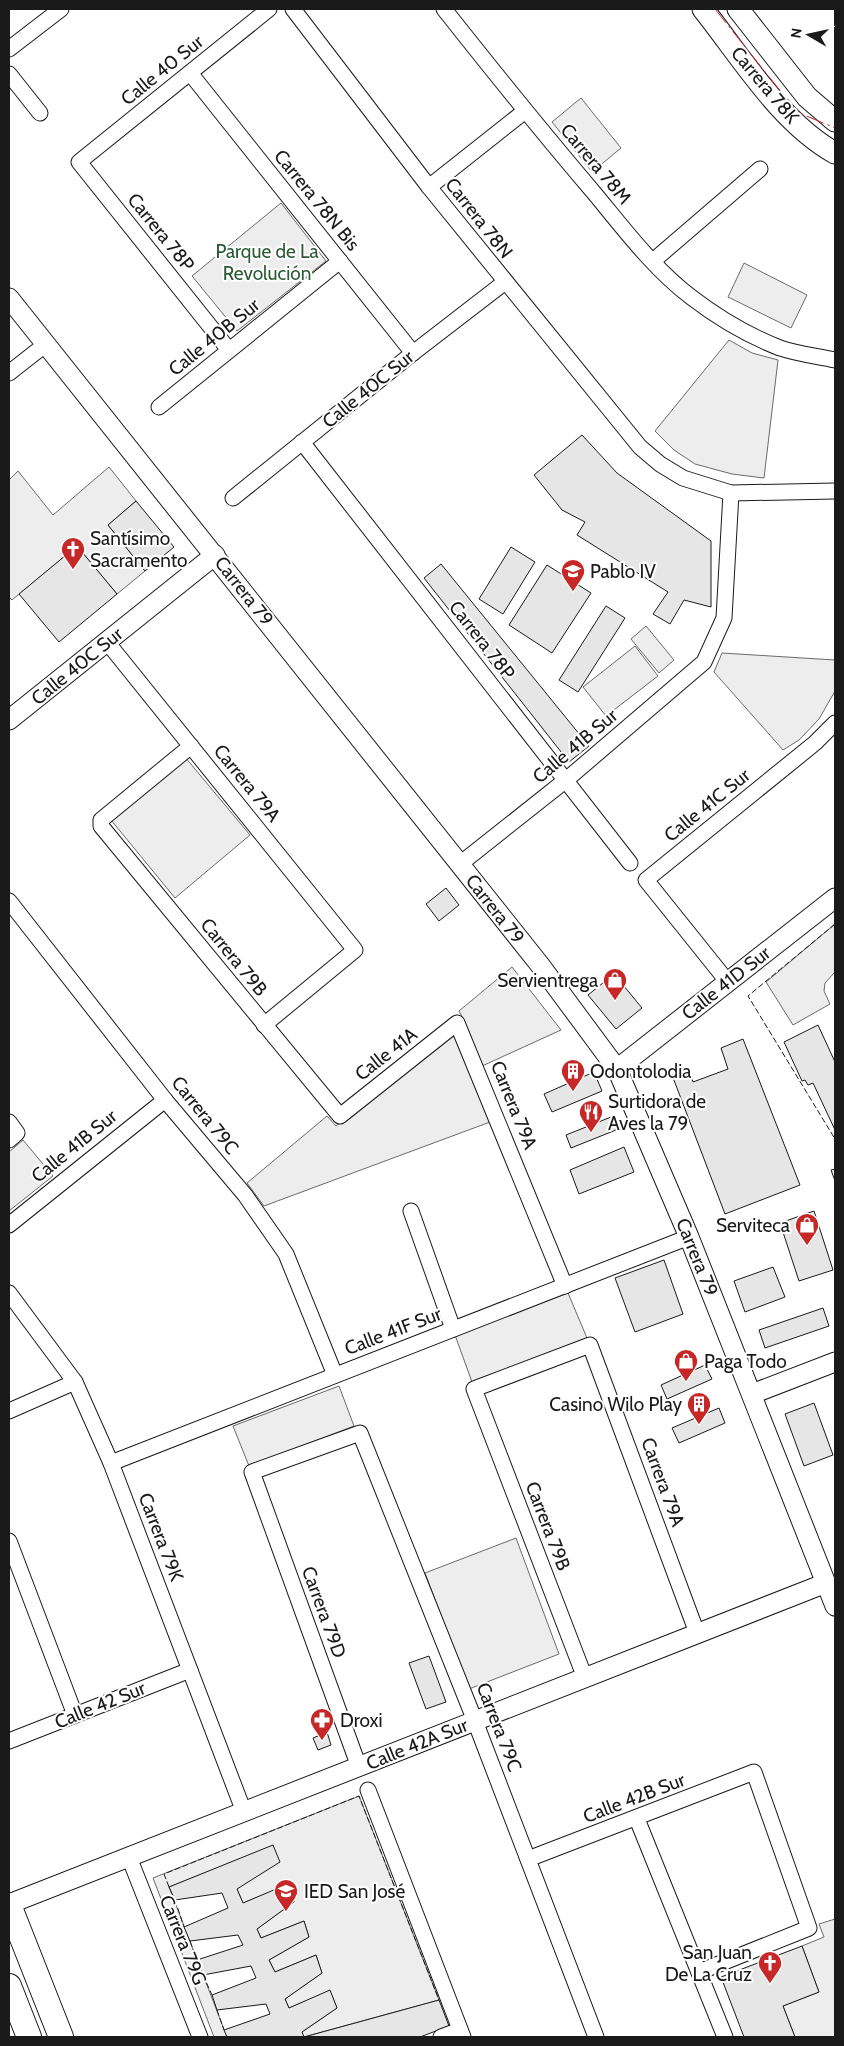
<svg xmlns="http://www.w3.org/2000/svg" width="844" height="2046" viewBox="0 0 844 2046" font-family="Cabin,sans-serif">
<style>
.built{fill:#ededed;stroke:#6a6a6a}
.building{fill:#e6e6e6;stroke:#1a1a1a}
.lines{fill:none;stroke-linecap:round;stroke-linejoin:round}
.minor-casing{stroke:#1a1a1a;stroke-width:17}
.tertiary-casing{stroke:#1a1a1a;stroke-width:21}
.secondary-casing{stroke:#1a1a1a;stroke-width:23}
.primary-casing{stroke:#1a1a1a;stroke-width:26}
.minor{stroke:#fff;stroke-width:15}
.tertiary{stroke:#fff;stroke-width:19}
.secondary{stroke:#fff;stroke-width:21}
.primary{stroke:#fff;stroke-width:24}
.fence{stroke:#1a1a1a;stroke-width:1;stroke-dasharray:6 2.5;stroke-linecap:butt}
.power{stroke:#c62828;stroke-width:1;stroke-dasharray:18 4 2.5 4;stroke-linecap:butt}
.labels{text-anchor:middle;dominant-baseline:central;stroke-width:4;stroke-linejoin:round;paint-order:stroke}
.street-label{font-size:19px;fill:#1a1a1a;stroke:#fff}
.park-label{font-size:19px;fill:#2b5a34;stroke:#fff}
.poi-label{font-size:19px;fill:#1a1a1a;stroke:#fff;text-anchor:start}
</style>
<rect width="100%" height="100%" fill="#fff"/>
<g class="built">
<path d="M 581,98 L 621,148 L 592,172 L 552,122 Z"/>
<path d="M 281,203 L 326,261 L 237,331 L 192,276 Z"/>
<path d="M 744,263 L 807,295 L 791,328 L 728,297 Z"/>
<path d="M 729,340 L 752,353 L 778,360 L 764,478 L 732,474 L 695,464 L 674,450 L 655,431 Z"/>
<path d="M 109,467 L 136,501 L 108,525 L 145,571 L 117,594 L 77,546 L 12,600 L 9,597 L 9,480 L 18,471 L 53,515 Z"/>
<path d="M 646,626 L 674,660 L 659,673 L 631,639 Z"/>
<path d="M 635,646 L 658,676 L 606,716 L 583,687 Z"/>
<path d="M 722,653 L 835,660 L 835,691 L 819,719 L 799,740 L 783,750 L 714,672 Z"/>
<path d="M 185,757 L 250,835 L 175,898 L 111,820 Z"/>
<path d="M 835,924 L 835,972 L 825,983 L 824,991 L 830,1004 L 793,1025 L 766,982 Z"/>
<path d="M 512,967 L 561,1030 L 469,1072 L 490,1122 L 264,1206 L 247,1183 L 327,1116 L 336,1126 L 466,1024 L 459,1011 Z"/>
<path d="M 23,1140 L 53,1176 L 9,1211 L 9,1152 Z"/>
<path d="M 568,1293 L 587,1338 L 472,1382 L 455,1335 Z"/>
<path d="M 339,1386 L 354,1426 L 249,1466 L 233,1426 Z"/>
<path d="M 516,1538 L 559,1654 L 469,1689 L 425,1573 Z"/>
<path d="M 359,1796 L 439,2000 L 304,2037 L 302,2032 L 337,2008 L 330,1991 L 289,2008 L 285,1999 L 322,1973 L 316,1955 L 275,1972 L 269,1960 L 309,1937 L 304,1921 L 261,1938 L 257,1929 L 294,1902 L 288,1885 L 243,1903 L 237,1889 L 273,1846 L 169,1887 L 227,2037 L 214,2037 L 153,1878 Z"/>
<path d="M 835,1919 L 835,2037 L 795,2037 L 783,2006 L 819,1992 L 802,1946 L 824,1937 L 819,1924 Z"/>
</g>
<g class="building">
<path d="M 582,435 L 617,473 L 711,541 L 711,607 L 684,600 L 670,624 L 653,614 L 668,592 L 577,535 L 585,522 L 562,510 L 534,475 Z"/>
<path d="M 136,501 L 174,547 L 145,571 L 108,525 Z"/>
<path d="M 77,546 L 117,594 L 59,642 L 19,594 Z"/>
<path d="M 511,547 L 535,562 L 503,614 L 479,599 Z"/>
<path d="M 441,564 L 589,746 L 569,762 L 424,578 Z"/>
<path d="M 547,565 L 591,593 L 552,653 L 509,625 Z"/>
<path d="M 606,606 L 625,618 L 578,692 L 559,680 Z"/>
<path d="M 446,888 L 459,905 L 439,921 L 426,904 Z"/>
<path d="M 614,974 L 642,1008 L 616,1029 L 588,995 Z"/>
<path d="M 818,1025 L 835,1062 L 835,1130 L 813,1083 L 808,1085 L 805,1080 L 802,1081 L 784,1042 Z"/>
<path d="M 743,1039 L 800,1185 L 725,1214 L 672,1075 L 688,1068 L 693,1082 L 728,1069 L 721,1048 Z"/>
<path d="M 594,1072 L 602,1091 L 552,1112 L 544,1094 Z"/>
<path d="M 611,1117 L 616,1130 L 571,1148 L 566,1135 Z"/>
<path d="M 624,1147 L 634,1172 L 579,1194 L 570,1170 Z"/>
<path d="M 835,1169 L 835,1181 L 831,1170 Z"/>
<path d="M 814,1211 L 833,1270 L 799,1281 L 780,1223 Z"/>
<path d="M 664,1260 L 683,1314 L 635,1332 L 615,1278 Z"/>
<path d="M 773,1267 L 785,1297 L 745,1312 L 734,1281 Z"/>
<path d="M 823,1308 L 829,1326 L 765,1348 L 759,1330 Z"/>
<path d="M 705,1365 L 712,1379 L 667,1399 L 661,1385 Z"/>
<path d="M 814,1403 L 833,1455 L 804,1466 L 785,1414 Z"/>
<path d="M 719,1408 L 725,1423 L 679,1443 L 672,1428 Z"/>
<path d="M 429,1656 L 446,1702 L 426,1709 L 409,1663 Z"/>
<path d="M 327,1732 L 331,1745 L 318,1750 L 313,1738 Z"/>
<path d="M 273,1845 L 280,1862 L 237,1889 L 243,1903 L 288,1884 L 294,1902 L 257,1929 L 261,1938 L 304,1921 L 309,1937 L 269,1960 L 275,1972 L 316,1955 L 322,1973 L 285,1999 L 289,2008 L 330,1990 L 337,2008 L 302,2032 L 304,2037 L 227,2037 L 224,2030 L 270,2014 L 266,2004 L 217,2010 L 212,1995 L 256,1978 L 251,1966 L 203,1975 L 197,1960 L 243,1945 L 238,1935 L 190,1941 L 184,1927 L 228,1908 L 222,1893 L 175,1900 L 169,1887 Z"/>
<path d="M 802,1946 L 819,1992 L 783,2006 L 795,2037 L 744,2037 L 721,1977 Z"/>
<path d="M 439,2000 L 449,2026 L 420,2037 L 304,2037 Z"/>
</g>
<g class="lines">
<g class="minor-casing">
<g id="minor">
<path d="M 293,9 L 429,187 L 640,447 L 660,464 L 683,478 L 731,493 L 835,491"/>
<path d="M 444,9 C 493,71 543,133 595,194 C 624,229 654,269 691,297 C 717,317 749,336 780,348 C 798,354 816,356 835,360"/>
<path d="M 9,49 L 61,9"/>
<path d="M 190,73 L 413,353"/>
<path d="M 9,74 L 40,113"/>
<path d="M 429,187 L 525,111"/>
<path d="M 653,261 L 760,169"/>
<path d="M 229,350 L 79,162 L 269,9"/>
<path d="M 9,373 L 46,344"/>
<path d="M 159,407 L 340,261"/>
<path d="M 302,442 L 630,863"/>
<path d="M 233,498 L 413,353 L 505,282"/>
<path d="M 107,642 L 355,950 L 264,1025"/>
<path d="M 191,746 L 101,820 L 101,826 L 340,1116 L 457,1023 L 565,1286"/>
<path d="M 460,864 L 566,780 L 704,662 L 724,618 L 731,493"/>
<path d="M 9,901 L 165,1100 L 245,1195 L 286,1254 L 335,1375"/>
<path d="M 727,981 L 646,880 L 815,743 L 835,723"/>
<path d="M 9,1122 L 17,1133 L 9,1140"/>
<path d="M 411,1211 L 453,1329"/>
<path d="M 9,1225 L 165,1100"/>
<path d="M 9,1293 L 75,1382 L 111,1463 L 244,1812"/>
<path d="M 9,1411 L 75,1382"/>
<path d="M 111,1463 L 689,1237"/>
<path d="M 9,1541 L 75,1715"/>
<path d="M 585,1678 L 474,1389 L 590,1345 L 697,1633"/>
<path d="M 9,1741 L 190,1670"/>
<path d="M 359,1767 L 252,1472 L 360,1433 L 475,1721 L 596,2037"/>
<path d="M 368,1790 L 463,2037"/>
<path d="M 637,1819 L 725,2037"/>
<path d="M 129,1857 L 200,2037"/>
<path d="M 528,1859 L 754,1772 L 809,1928 L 699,1972"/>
<path d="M 441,2037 L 460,2030"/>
</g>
</g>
<g class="tertiary-casing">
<g id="tertiary">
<path d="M 9,298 L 540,965 L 617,1069 L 689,1237 L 835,1606"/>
<path d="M 9,720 L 215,555"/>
<path d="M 617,1069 L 835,898"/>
<path d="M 752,1394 L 835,1362"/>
<path d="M 9,1904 L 826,1583"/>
</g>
</g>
<g class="secondary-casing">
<g id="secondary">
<path d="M 703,9 C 742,58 780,122 835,153"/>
<path d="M 738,9 L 807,97 L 835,121"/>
</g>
</g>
<g class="primary-casing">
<g id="primary">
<path d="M 9,1905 L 61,2037"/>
<path d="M 9,1986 L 29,2037"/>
</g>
</g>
<use href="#minor" class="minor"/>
<use href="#tertiary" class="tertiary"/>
<use href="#secondary" class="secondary"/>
<use href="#primary" class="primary"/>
<g class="fence">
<path d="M 835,924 L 748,996 L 835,1139"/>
<path d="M 169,1887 L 164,1874 L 359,1796 L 439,2000"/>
<path d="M 175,1900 L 184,1927"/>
<path d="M 190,1941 L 197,1960"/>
<path d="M 203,1975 L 212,1995"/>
<path d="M 217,2010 L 224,2030"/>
</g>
<path class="power" d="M 715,9 L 797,112 L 835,128"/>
</g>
<defs>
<g id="church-pin" transform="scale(1.25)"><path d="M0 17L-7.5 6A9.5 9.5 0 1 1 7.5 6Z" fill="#c62828" stroke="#fff"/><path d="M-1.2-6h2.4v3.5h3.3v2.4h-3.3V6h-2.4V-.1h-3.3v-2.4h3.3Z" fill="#fff"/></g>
<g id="school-pin" transform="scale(1.25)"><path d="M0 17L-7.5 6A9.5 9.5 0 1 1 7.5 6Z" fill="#c62828" stroke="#fff"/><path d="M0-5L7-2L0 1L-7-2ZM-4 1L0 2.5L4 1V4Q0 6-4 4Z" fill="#fff"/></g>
<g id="shop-pin" transform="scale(1.25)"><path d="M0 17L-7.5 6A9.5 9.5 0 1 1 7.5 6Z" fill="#c62828" stroke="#fff"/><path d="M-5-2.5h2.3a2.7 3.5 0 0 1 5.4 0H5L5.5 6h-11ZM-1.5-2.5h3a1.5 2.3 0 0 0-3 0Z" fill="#fff"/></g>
<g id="building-pin" transform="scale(1.25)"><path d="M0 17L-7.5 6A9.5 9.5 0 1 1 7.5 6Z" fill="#c62828" stroke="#fff"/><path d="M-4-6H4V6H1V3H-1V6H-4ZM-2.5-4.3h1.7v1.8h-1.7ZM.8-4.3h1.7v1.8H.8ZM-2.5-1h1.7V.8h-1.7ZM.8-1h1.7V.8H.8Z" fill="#fff"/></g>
<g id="restaurant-pin" transform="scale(1.25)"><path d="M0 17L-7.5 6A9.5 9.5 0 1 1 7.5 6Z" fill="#c62828" stroke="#fff"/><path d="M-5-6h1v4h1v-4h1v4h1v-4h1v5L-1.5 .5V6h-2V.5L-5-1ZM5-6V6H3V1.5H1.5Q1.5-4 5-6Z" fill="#fff"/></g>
<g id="pharmacy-pin" transform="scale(1.25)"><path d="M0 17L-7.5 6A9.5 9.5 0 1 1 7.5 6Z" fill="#c62828" stroke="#fff"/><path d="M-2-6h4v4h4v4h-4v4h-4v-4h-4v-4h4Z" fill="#fff"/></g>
</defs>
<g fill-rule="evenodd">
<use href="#church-pin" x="73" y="549"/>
<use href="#school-pin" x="573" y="571"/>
<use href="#shop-pin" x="615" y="980"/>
<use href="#building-pin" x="573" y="1071"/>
<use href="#restaurant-pin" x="591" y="1112"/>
<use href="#shop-pin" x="807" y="1225"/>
<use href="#shop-pin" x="686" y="1361"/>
<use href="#building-pin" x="699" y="1404"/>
<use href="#pharmacy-pin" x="322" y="1720"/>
<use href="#school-pin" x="286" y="1891"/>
<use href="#church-pin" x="770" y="1963"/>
</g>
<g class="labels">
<g class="street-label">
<text transform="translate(162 70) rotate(-39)">Calle 40 Sur</text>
<text transform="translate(765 85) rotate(50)">Carrera 78K</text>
<text transform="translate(596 164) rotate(50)">Carrera 78M</text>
<text transform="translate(317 200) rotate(51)">Carrera 78N Bis</text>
<text transform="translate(479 218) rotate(52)">Carrera 78N</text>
<text transform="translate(161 232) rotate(51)">Carrera 78P</text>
<text transform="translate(214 337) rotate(-39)">Calle 40B Sur</text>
<text transform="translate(368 389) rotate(-39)">Calle 40C Sur</text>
<text transform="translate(244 591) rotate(52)">Carrera 79</text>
<text transform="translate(482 640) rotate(52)">Carrera 78P</text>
<text transform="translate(77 666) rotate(-39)">Calle 40C Sur</text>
<text transform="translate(575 746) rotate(-40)">Calle 41B Sur</text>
<text transform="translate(247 783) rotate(51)">Carrera 79A</text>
<text transform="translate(707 805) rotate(-39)">Calle 41C Sur</text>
<text transform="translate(495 909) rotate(52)">Carrera 79</text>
<text transform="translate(234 957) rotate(51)">Carrera 79B</text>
<text transform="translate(726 983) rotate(-38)">Calle 41D Sur</text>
<text transform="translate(386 1054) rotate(-38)">Calle 41A</text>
<text transform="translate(514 1105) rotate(68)">Carrera 79A</text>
<text transform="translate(205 1115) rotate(51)">Carrera 79C</text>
<text transform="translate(74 1146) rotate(-39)">Calle 41B Sur</text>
<text transform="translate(697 1257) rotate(68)">Carrera 79</text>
<text transform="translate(393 1331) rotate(-21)">Calle 41F Sur</text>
<text transform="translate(663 1482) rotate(70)">Carrera 79A</text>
<text transform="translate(548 1526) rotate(69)">Carrera 79B</text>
<text transform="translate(161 1537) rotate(69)">Carrera 79K</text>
<text transform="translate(324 1612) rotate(70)">Carrera 79D</text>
<text transform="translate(100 1705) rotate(-22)">Calle 42 Sur</text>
<text transform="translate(499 1727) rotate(69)">Carrera 79C</text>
<text transform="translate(417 1744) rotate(-22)">Calle 42A Sur</text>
<text transform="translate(634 1798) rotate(-21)">Calle 42B Sur</text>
<text transform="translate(183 1940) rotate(68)">Carrera 79G</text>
</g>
<g class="park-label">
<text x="267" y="251">Parque de La<tspan x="267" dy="22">Revolución</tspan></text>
</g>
<g class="poi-label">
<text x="90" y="538">Santísimo<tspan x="90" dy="22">Sacramento</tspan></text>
<text x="590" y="571">Pablo IV</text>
<text x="598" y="980" text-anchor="end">Servientrega</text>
<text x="590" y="1071">Odontolodia</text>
<text x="608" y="1101">Surtidora de<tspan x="608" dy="22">Aves la 79</tspan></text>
<text x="790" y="1225" text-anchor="end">Serviteca</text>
<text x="704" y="1361">Paga Todo</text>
<text x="682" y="1404" text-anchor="end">Casino Wilo Play</text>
<text x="340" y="1720">Droxi</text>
<text x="304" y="1891">IED San José</text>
<text x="752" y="1952" text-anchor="end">San Juan<tspan x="752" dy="22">De La Cruz</tspan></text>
</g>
</g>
<rect width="844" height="2046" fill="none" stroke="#1a1a1a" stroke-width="20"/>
<g transform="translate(809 35) rotate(279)" stroke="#ffffff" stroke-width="4" paint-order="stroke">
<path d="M0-4L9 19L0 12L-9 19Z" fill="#1a1a1a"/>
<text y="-8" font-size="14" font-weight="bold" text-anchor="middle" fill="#1a1a1a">N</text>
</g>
</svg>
